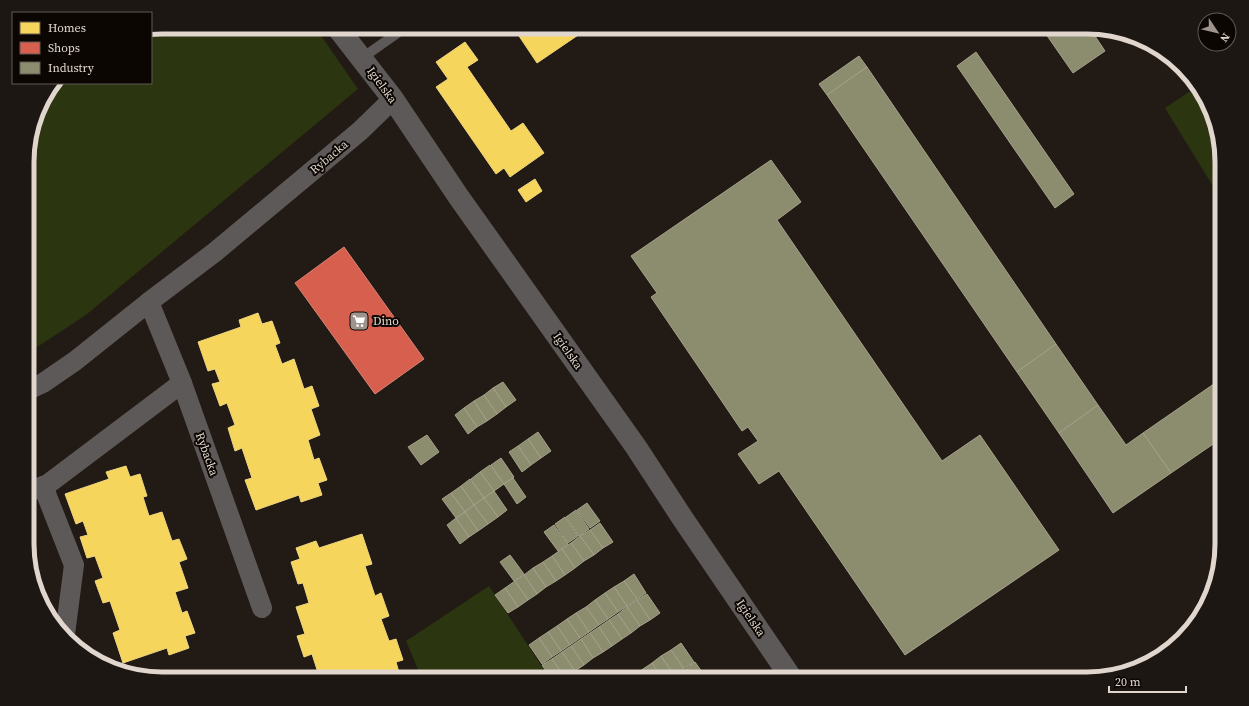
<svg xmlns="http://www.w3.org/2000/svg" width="1249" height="706" viewBox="0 0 1249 706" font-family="'Source Serif 4',serif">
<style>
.green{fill:#2b350f}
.homes{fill:#f6d55c;stroke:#efd57e}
.shops{fill:#d6604d;stroke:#d98374}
.industry{fill:#8c8c6e;stroke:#a5a28b}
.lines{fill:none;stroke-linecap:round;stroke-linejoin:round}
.service{stroke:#5e5959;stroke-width:10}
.minor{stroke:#5e5959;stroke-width:20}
.tertiary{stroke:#5e5959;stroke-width:22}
.labels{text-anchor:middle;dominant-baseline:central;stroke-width:4;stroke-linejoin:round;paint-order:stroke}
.street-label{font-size:12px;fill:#e0d6ce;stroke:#0c0603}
.poi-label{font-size:12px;fill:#e0d6ce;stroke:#0c0603;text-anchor:start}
.rim{fill:none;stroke:#e0d6ce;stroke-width:5}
</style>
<rect width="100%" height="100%" fill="#221a14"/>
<g class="green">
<path d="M 162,27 L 315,27 L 358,89 L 86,315 L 28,353 L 28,144 L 41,102 L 55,83 L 151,83 L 151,29 Z"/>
<path d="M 1198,86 L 1199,87 L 1222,153 L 1222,201 L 1165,108 Z"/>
<path d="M 489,586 L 550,679 L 422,679 L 406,641 Z"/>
</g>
<g class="homes">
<path d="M 525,27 L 590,27 L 537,63 L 517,33 Z"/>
<path d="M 465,42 L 478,60 L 467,67 L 511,131 L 523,123 L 544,153 L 510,177 L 504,168 L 496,174 L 436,87 L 448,79 L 436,62 Z"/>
<path d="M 535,179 L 542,191 L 526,202 L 518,190 Z"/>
<path d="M 258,313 L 262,324 L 272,321 L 280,343 L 275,345 L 282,364 L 294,359 L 304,389 L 312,386 L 319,406 L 311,409 L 320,435 L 308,440 L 314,460 L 319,458 L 327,480 L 318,483 L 322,495 L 301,502 L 299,495 L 256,510 L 245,480 L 252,478 L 242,448 L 235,451 L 228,428 L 235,425 L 227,403 L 220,406 L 212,384 L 220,382 L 215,369 L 208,371 L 198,342 L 241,327 L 239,320 Z"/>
<path d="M 126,466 L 130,477 L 140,474 L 147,496 L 143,497 L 149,516 L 162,512 L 172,541 L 179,539 L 187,559 L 179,562 L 188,588 L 175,592 L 182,613 L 187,611 L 195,633 L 185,636 L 189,648 L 169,655 L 167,648 L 123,663 L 113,633 L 120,630 L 110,601 L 103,603 L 95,581 L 103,578 L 95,556 L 87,558 L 80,537 L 88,535 L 83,521 L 76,524 L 65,494 L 109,479 L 106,472 Z"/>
<path d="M 362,534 L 372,564 L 365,566 L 375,596 L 381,593 L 389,616 L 381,619 L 389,641 L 396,639 L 403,660 L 396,662 L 400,676 L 408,673 L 410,679 L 320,679 L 312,654 L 304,657 L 297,636 L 305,634 L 296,607 L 309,603 L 303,583 L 298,584 L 291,562 L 300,559 L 296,548 L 316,541 L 319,548 Z"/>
</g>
<path class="shops" d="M 344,247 L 424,359 L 375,394 L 295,283 Z"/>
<g class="industry">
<path d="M 1041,27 L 1089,27 L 1105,51 L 1073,73 Z"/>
<path d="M 976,52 L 1074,194 L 1055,208 L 957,66 Z"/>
<path d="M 859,56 L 867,67 L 827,95 L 819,84 Z"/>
<path d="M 867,67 L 1056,344 L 1017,372 L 827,95 Z"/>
<path d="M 771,160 L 801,202 L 777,220 L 942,461 L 980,435 L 1059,550 L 905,655 L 779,471 L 759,484 L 738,454 L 758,441 L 748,427 L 742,431 L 651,297 L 657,293 L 631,256 Z"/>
<path d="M 1056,344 L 1098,405 L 1059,433 L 1017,372 Z"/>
<path d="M 1221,379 L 1222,381 L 1222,438 L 1171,473 L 1143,433 Z"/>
<path d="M 503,382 L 516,400 L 506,407 L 493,388 Z"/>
<path d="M 493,388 L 506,407 L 497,414 L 484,395 Z"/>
<path d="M 484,395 L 497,414 L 487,421 L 474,401 Z"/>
<path d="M 474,401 L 487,421 L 477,427 L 464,408 Z"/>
<path d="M 1098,405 L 1126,445 L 1143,433 L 1171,473 L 1113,513 L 1059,433 Z"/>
<path d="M 464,408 L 477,427 L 468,434 L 455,415 Z"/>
<path d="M 538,432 L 551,451 L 541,458 L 528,439 Z"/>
<path d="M 427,435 L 439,452 L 421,465 L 408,447 Z"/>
<path d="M 528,439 L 541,458 L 531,465 L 518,446 Z"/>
<path d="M 518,446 L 531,465 L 522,472 L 509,452 Z"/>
<path d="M 501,458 L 514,477 L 504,484 L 491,465 Z"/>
<path d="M 490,465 L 504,484 L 494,491 L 480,472 Z"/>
<path d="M 480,472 L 494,491 L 484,498 L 471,479 Z"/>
<path d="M 513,478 L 526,497 L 517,504 L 504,484 Z"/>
<path d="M 470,479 L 484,498 L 474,505 L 461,486 Z"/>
<path d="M 461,486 L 474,505 L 465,512 L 451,493 Z"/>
<path d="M 494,491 L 507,510 L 498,517 L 484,498 Z"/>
<path d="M 451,493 L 465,512 L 456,518 L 442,499 Z"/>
<path d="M 484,498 L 498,517 L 488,524 L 474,505 Z"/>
<path d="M 587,503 L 600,521 L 590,528 L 577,510 Z"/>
<path d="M 474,505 L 488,524 L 478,531 L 465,512 Z"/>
<path d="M 576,510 L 589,529 L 579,536 L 566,517 Z"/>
<path d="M 465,512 L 478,531 L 469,537 L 456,518 Z"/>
<path d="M 565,517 L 578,536 L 568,543 L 555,524 Z"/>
<path d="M 456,518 L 469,537 L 460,544 L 447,525 Z"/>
<path d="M 600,523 L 613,542 L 603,548 L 590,530 Z"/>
<path d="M 554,525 L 568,544 L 558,551 L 544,532 Z"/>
<path d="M 590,530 L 603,548 L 594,555 L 580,536 Z"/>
<path d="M 580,536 L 594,555 L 584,561 L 571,543 Z"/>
<path d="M 571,543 L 584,561 L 575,568 L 562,549 Z"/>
<path d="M 562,549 L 575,568 L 565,575 L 552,556 Z"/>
<path d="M 510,555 L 524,574 L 514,581 L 500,562 Z"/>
<path d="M 552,556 L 565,575 L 556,581 L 543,562 Z"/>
<path d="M 543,562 L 556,581 L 546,587 L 533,568 Z"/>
<path d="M 533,568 L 546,587 L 537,594 L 524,575 Z"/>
<path d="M 634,574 L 646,593 L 637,599 L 624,581 Z"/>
<path d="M 524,575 L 537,594 L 528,600 L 515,581 Z"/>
<path d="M 515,581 L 528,600 L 518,607 L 505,588 Z"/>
<path d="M 624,581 L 637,599 L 627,606 L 614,587 Z"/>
<path d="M 614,587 L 627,606 L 618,612 L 605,593 Z"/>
<path d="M 505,588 L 518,607 L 508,613 L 495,595 Z"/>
<path d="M 605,593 L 618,612 L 608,619 L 595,600 Z"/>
<path d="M 647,594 L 660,613 L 650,620 L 637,600 Z"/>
<path d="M 595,600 L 608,619 L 599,625 L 586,607 Z"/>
<path d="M 637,600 L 650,620 L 640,626 L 627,607 Z"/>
<path d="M 586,607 L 599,625 L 589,632 L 576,613 Z"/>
<path d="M 627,607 L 640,626 L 631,633 L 618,614 Z"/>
<path d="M 576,613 L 589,632 L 580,638 L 567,619 Z"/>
<path d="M 618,614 L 631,633 L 622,639 L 609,620 Z"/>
<path d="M 567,619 L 580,638 L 570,645 L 557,626 Z"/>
<path d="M 609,620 L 622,639 L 612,646 L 599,627 Z"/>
<path d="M 557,626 L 570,645 L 561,651 L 548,632 Z"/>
<path d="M 599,627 L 612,646 L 603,652 L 590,633 Z"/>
<path d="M 548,632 L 561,651 L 552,657 L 539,638 Z"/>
<path d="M 590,633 L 603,652 L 593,658 L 581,639 Z"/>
<path d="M 539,638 L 552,657 L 542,664 L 529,645 Z"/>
<path d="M 581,639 L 593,658 L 584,665 L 571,646 Z"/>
<path d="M 681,643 L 694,662 L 684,669 L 671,650 Z"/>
<path d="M 571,646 L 584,665 L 575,671 L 562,652 Z"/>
<path d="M 671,650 L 684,669 L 674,675 L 661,656 Z"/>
<path d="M 562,652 L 575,671 L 565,678 L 552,659 Z"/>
<path d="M 661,656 L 674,675 L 669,679 L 663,679 L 652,663 Z"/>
<path d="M 552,659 L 565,678 L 563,679 L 551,679 L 542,665 Z"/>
<path d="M 695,662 L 707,679 L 692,679 L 686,669 Z"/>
<path d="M 652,663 L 663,679 L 649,679 L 643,669 Z"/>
<path d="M 643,669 L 649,679 L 635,679 L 633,676 Z"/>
<path d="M 686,669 L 692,679 L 678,679 L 676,676 Z"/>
</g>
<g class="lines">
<path class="service" d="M 362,58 L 406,27"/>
<g class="minor">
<path d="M 149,302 L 182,383 L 262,608"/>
<path d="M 28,390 L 43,383 L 75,361 L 149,302 L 215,252 L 360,131 L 393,99"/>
<path d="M 43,486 L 74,565 L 65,634"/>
<path d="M 28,492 L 48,484 L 182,383"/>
</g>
<path class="tertiary" d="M 337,27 L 393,99 L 458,196 L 636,447 L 683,519 L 792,679"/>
</g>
<defs>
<g id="supermarket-square" transform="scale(1)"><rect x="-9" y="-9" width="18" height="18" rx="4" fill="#9e948d" stroke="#0c0603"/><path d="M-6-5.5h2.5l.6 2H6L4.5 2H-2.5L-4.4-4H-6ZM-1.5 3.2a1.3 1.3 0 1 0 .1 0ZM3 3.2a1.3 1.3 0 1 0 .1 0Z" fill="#fff"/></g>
</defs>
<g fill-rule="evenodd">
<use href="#supermarket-square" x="359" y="321"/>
</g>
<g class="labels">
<g class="street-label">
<text transform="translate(382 85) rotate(54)">Igielska</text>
<text transform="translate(329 157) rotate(-40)">Rybacka</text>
<text transform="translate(568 351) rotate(55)">Igielska</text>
<text transform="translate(207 454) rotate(70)">Rybacka</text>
<text transform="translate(751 618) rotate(56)">Igielska</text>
</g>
<g class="poi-label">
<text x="373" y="321">Dino</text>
</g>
</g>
<path d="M0 0H1249V706H0ZM162 34H1087A128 128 0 0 1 1215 162V544A128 128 0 0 1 1087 672H162A128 128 0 0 1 34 544V162A128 128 0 0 1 162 34Z" fill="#1d1713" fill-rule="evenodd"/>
<path class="rim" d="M162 34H1087A128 128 0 0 1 1215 162V544A128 128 0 0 1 1087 672H162A128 128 0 0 1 34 544V162A128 128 0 0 1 162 34Z"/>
<rect x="12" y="12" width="140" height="72" fill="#0c0603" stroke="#615954"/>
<rect x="20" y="22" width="20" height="12" fill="#f6d55c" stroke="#615954"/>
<text x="48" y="32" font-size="12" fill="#e0d6ce">Homes</text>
<rect x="20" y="42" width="20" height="12" fill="#d6604d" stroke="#615954"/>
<text x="48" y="52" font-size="12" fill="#e0d6ce">Shops</text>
<rect x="20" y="62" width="20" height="12" fill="#8c8c6e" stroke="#615954"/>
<text x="48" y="72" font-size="12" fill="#e0d6ce">Industry</text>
<g transform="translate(1217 32) rotate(125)"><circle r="19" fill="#0c0603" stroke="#615954"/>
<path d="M0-3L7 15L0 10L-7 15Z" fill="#9e948d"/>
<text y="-6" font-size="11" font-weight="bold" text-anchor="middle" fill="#e0d6ce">N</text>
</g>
<path d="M1109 686v6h77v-6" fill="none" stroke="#e0d6ce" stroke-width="2"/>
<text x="1115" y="686" font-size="12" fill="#e0d6ce" stroke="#0c0603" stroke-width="3" paint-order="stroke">20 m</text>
</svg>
